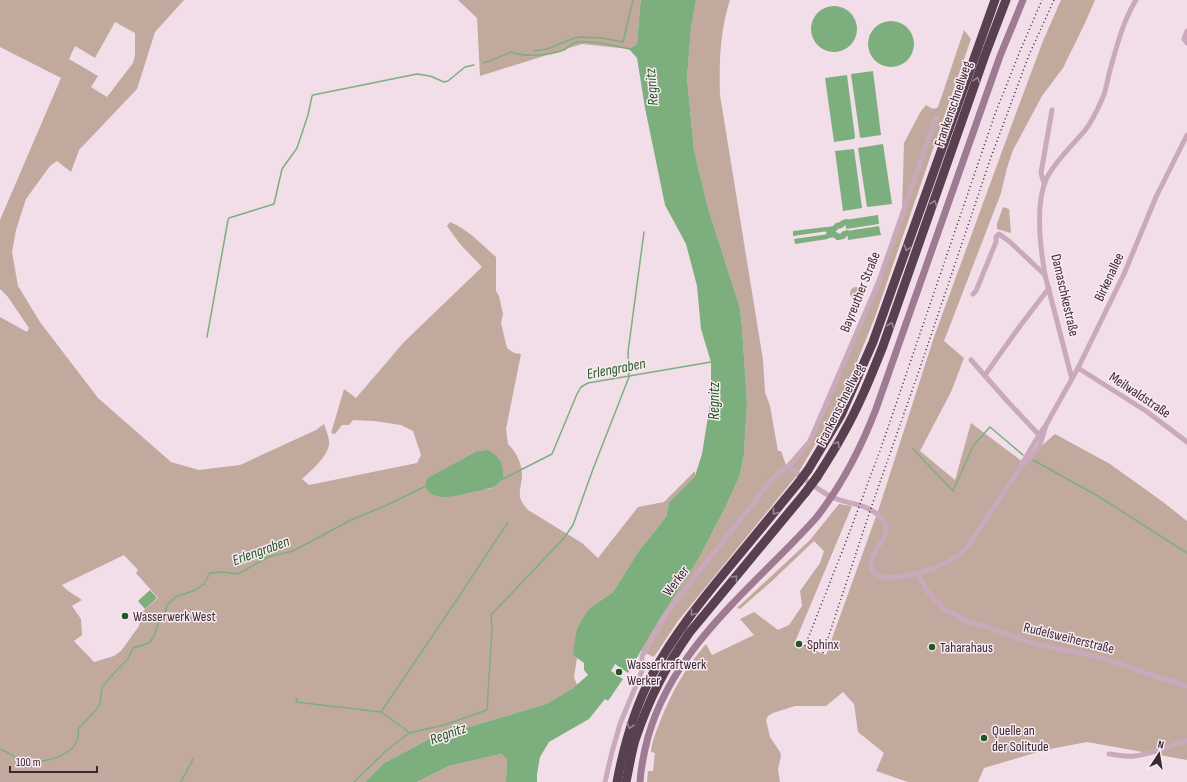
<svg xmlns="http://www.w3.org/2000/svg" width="1187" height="782" viewBox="0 0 1187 782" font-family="'Sofia Sans Condensed',sans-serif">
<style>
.green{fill:#c1a99e;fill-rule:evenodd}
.water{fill:#7daf7e}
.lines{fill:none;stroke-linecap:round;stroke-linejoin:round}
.stream{stroke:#7daf7e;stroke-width:1.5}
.canal{stroke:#7daf7e;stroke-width:6}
.street{stroke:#caa9bc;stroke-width:5}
.secondary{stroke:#9e7b92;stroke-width:7}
.highway{stroke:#594051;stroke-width:9}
.rail{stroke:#382933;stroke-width:1.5;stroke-dasharray:1 3;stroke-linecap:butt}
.highway-bridge{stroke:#594051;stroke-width:9}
.oneway{stroke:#998491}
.poi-dot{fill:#1f5922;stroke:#faeaf2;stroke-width:1.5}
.labels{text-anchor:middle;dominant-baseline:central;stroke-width:3;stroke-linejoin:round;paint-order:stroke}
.street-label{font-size:14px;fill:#382933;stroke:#faeaf2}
.poi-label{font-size:14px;fill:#382933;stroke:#faeaf2;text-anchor:start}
.water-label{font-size:15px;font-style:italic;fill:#1f5922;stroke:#faeaf2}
</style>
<rect width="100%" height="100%" fill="#f2dee8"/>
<g class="green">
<path d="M 0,0 L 184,0 L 155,32 L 137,89 L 79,150 L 71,172 L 57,161 L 50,166 L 26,199 L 16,230 L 12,252 L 18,286 L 40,322 L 98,398 L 171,462 L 199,470 L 240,465 L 316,430 L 324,424 C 326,430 330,439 329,445 C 327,457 311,471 302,479 L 309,485 L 417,463 L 421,455 L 413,431 L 401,425 L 374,421 L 353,420 L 349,425 L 342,425 L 335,434 L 331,433 L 344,389 L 356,398 L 404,342 L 482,267 L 460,244 L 447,226 L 450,222 C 468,229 481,244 496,257 L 496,291 L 499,296 L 503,314 L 501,323 L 507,348 L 514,353 L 521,354 L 506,429 L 508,444 C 516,452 522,463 522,475 C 522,482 519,490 520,497 C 521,502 525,506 528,510 L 582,543 L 598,558 L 638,507 L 664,502 L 695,471 L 695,476 L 669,502 L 666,517 L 638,552 L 613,592 L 590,608 L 573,655 L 577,658 L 574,677 L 577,685 L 573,688 L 546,704 L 429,739 L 384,763 L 365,782 L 0,782 L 0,317 L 27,332 L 29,328 L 8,297 L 0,289 L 0,220 L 61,78 L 0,47 ZM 115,22 L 135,33 L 135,55 L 133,63 L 107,97 L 91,87 L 98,76 L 69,59 L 75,46 L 95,58 ZM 475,452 L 492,488 L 471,492 L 426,483 L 429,478 ZM 124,555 L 138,570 L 136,573 L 158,598 L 136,617 L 140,621 L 139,626 L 121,651 L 114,656 L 94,662 L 74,641 L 82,635 L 81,619 L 72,606 L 82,600 C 75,595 68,592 62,585 Z"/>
<path d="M 458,0 L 641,0 L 640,6 L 637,44 L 629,49 L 582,44 L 480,76 L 477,18 Z"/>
<path d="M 696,0 L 730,0 C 720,30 719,63 720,95 L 763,360 L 765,392 L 770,406 L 778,451 L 781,451 L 786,465 L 808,440 L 874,288 L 902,211 L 904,143 L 921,111 L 926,105 C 930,107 933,111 938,107 L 964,30 L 971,39 L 875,317 L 841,401 L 797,475 L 678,621 L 654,657 L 641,651 L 659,620 L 698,560 L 726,506 L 740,475 L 744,454 L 747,402 L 742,327 L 740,308 L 708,208 L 694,150 L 687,78 L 691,29 Z"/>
<path d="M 1061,0 L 1095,0 L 1085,23 L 1063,68 L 1042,96 L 1013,150 L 1007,168 L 1001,193 L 944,341 L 964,358 L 951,392 L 920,451 L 955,480 L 971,423 L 1023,462 L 1055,434 L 1110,464 L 1163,502 L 1187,521 L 1187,760 L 1087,742 L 1045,750 L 984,768 L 978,782 L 908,782 L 876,771 L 884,753 L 858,732 L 854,704 L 843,692 L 826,706 L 795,706 L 773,713 L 768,716 L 766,720 L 770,737 L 780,752 L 781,756 L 778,769 L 780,782 L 647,782 L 648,771 L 653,771 L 655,753 L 651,752 C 652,740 657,730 661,719 C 673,690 685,668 706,644 L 712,655 L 754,635 L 740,619 L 754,612 L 778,630 L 789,625 L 802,606 L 800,591 L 820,563 L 824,551 L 814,541 L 772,581 L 740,609 L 737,608 L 810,540 L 839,504 L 852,506 L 795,642 L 826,655 L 879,508 L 934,337 L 1019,105 L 1043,41 Z"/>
<path d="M 1003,207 L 1009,209 L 1011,233 L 997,229 L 997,224 Z"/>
<circle cx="856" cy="293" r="6"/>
<path d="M 501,754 L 507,759 L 506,782 L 417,782 L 449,766 Z"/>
</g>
<g class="water">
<path d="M 641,0 L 696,0 L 691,29 L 687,78 L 694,150 L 708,208 L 740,308 L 742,327 L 747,402 L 744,454 L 740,475 L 726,506 L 698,560 L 659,620 L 628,673 L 615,664 L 611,671 L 623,679 L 608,701 L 605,699 L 589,719 L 549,742 L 540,757 L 537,774 L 537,782 L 506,782 L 507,759 L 501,754 L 449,766 L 417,782 L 365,782 L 384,763 L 429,739 L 546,704 L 573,688 L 588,675 L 584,670 L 584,663 L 573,655 L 576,632 L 581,621 L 590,608 L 613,592 L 638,552 L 666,517 L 669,502 L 695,476 L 702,454 L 710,404 L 711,382 L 711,362 L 701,329 L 697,286 L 686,244 L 665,205 L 645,108 L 637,58 L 629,49 L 637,44 L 640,6 Z"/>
<circle cx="834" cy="29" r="23"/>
<circle cx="891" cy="44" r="23"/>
<path d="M 873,71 L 881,135 L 861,138 L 860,137 L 851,74 Z"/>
<path d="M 847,75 L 855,137 L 854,139 L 834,142 L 825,78 Z"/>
<path d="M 883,144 L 892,204 L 867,207 L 858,148 Z"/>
<path d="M 854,149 L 862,208 L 843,211 L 835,151 Z"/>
<path d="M 878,215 L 879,224 L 846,229 L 845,220 Z"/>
<path d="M 879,226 L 881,235 L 848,240 L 847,231 Z"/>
<path d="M 826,227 L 828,231 L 793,236 L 793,231 Z"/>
<path d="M 829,234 L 828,239 L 795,244 L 794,239 Z"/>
<path d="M 488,450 C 502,459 503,463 503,479 C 499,482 495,487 490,488 C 484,490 478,491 472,492 C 459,495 436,503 427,489 C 424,485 426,482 428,478 L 475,452 Z"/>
<path d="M 150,590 L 157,598 L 145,609 L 138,601 Z"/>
</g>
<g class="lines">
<g class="stream">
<path d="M 534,51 L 547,49 L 572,39 L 580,37 L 602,38 L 623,42 L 633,0"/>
<path d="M 484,63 L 512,52 C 526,58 549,55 564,50 C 567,48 571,44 574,43 C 587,39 617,46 630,49"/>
<path d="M 207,337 L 228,220 L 229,218 L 274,204 L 282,169 L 297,148 L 308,115 L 312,96 L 313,95 L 417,74 L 430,76 L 444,82 L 448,81 L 465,67 L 474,65"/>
<path d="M 913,449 L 953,491 L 973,446 L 990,427 L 1023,455"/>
<path d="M 1033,460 L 1098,496 L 1187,553"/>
<path d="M 503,479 L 552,454 L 577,394 L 581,387 L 588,383 L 711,362"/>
<path d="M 297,698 L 296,702 L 381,712 L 405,729 L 409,733 L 444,725 L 487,710 L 492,630 L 491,615 L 564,538 L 573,525 L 593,469 L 629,377 L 628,352 L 644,232"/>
<path d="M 381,712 L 460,595 L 508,522"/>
<path d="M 0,749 C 9,752 15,759 25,762 C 30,763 38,762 43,761 C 60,758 81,750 78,729 L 95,711 L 100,704 L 102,687 L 115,672 L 128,659 L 133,648 L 149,643 L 154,636 L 160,619 L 165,614 L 167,605 L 176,597 L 195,590 L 204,584 L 210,573 L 222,572 L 238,574 L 268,557 L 293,551 L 351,520 L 389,504 L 426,486"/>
<path d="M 181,782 L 193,759"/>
<path d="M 354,782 L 386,751 L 409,733"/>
</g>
<g class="canal">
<path d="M 828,230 L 834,229 L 837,226 L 841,225 L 843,223 L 846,222"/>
<path d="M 829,235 L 834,234 L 838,237 L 843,236 L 844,234 L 847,233"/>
</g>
<g class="street">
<path d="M 1187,31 L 1184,39 L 1187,43"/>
<path d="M 1044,183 L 1041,173 L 1052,110"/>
<path d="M 973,294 L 976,291 L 996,242 L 996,237 L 999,234 L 1010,242 L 1045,275"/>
<path d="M 971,360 L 1009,403 L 1039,435"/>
<path d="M 1078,368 L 1146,411 L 1187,442"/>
<path d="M 985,375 L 1020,326 L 1049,288"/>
<path d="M 1072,379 L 1045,275 C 1040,246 1034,199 1049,174 C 1059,157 1074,144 1086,129 C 1093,120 1098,108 1103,97 C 1106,90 1107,82 1109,74 C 1116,49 1122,23 1136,0"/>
<path d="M 1024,464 L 1036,451 L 1041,442 L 1046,425 L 1078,368 L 1124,274 L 1156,197 L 1187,135"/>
<path d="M 789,467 C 800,476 819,491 832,497 C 846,504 864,503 877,514 C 901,532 870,547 871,565 C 873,592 935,568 948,562 C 955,558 962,553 967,547 L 1013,479 L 1039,435 L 1046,425"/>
<path d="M 918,573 L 929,594 L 943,608 L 968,622 L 990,628 L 1031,643 L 1081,653 L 1115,662 L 1148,674 L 1187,686"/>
<path d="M 1109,754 C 1118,755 1126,757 1135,756 C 1153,754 1170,746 1187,740"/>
<path d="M 605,782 L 612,752 L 620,724 L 642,671 L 642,656 L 645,651 L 667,613 L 692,580 L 749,509 L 771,480 L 779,472 L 789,467 L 810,441 L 879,281 L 936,117"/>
</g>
<path class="secondary" d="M 640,782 C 641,767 644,752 648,737 C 674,645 755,586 816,518 C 842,485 861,448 876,409 L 1000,56 L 1023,0"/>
<g class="highway">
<path d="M 808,470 L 841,415 L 873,342 L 995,0"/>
<path d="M 817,477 C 826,463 835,449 843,434 C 859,406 871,376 883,346 L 985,55 L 1006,0"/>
<path d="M 617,782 C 624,745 634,709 652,675 C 673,636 701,601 730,566 C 753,538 776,510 799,482"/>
<path d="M 626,782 C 629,768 631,754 635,740 C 649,699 665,667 690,632 L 805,493"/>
</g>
<g class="rail">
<path d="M 805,646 L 847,539 L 881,448 L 995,114 L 1020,51 L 1042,0"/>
<path d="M 823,653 L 831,629 L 872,505 L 921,365 L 990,160 L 1029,55 L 1054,0"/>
</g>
<g class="highway-bridge">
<path d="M 799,482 L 808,470"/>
<path d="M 805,493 L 817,477"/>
</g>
</g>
<defs><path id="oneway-chevron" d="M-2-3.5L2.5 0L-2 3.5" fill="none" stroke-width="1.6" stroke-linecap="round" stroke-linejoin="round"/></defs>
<g class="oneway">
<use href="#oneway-chevron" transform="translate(977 80) rotate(-71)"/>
<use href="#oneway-chevron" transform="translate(934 203) rotate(-71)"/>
<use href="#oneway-chevron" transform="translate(907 248) rotate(109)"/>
<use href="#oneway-chevron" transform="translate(891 325) rotate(-71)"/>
<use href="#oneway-chevron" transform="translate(837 444) rotate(-58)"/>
<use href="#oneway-chevron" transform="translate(775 512) rotate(129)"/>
<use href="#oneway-chevron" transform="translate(735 578) rotate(-50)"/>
<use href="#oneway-chevron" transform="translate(693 613) rotate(128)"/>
<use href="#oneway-chevron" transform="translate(630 726) rotate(109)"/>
</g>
<g class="poi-dot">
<circle cx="125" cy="616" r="4"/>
<circle cx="799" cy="644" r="4"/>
<circle cx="932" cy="647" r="4"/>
<circle cx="619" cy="672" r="4"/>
<circle cx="984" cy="738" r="4"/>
</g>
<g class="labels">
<g class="street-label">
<text transform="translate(953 104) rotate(-71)">Frankenschnellweg</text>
<text transform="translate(1109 277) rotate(-65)">Birkenallee</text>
<text transform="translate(860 292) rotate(-68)">Bayreuther Straße</text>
<text transform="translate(1065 295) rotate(77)">Damaschkestraße</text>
<text transform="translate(1140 395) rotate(34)">Meilwaldstraße</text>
<text transform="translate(840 405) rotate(-63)">Frankenschnellweg</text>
<text transform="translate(676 581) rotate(-53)">Werker</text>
<text transform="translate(1069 638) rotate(14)">Rudelsweiherstraße</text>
</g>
<g class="poi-label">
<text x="133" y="616">Wasserwerk West</text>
<text x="807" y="644">Sphinx</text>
<text x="940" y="647">Taharahaus</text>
<text x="627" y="664">Wasserkraftwerk<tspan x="627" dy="16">Werker</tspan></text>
<text x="992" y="730">Quelle an<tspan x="992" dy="16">der Solitude</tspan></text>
</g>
<g class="water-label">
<text transform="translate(652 87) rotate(-95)">Regnitz</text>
<text transform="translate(616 369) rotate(-11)">Erlengraben</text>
<text transform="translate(714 401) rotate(-90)">Regnitz</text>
<text transform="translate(261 551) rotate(-20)">Erlengraben</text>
<text transform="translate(448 734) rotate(-20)">Regnitz</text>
</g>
</g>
<g transform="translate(1159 754) rotate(12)" stroke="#faeaf2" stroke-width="3" paint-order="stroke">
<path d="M0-3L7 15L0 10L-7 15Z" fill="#382933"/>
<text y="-6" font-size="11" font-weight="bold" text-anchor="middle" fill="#382933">N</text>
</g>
<path d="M10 766v6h87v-6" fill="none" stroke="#382933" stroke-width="2"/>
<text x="16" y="766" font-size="12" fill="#382933" stroke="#faeaf2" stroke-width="3" paint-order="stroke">100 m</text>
</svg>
